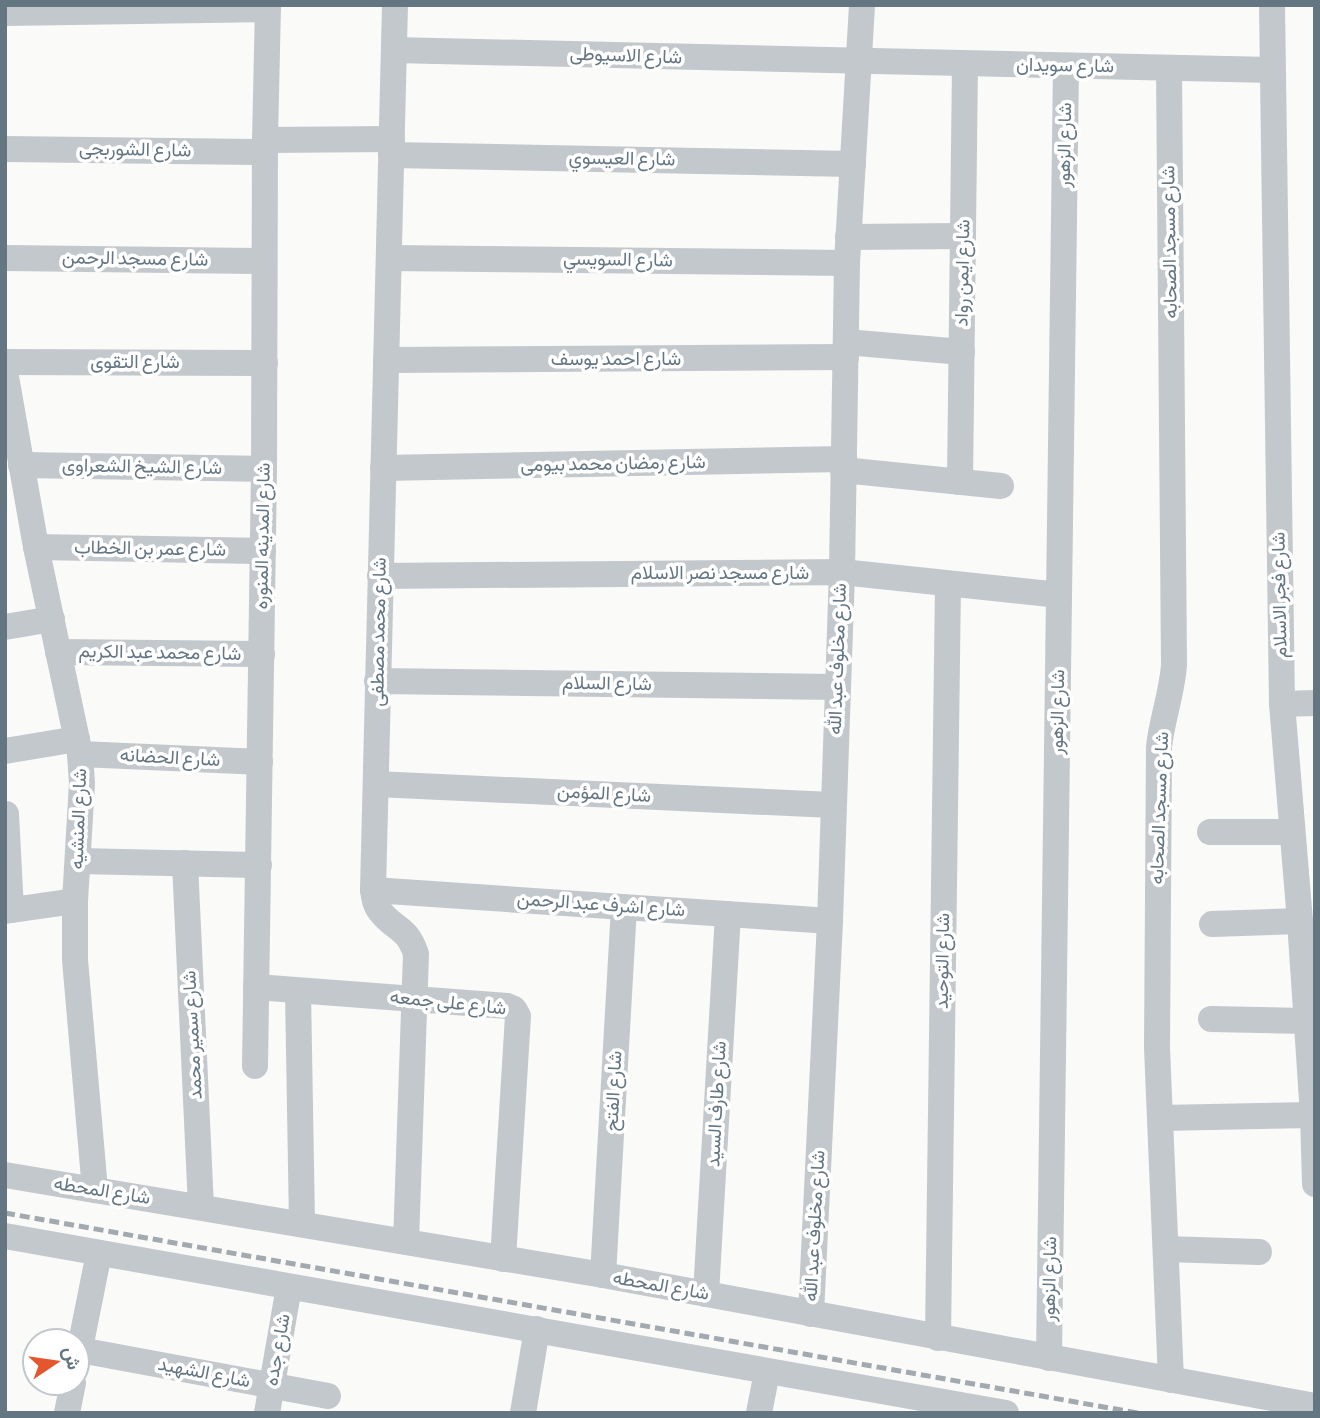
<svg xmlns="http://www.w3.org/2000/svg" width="1320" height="1418" viewBox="0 0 1320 1418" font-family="'Sofia Sans Condensed',Vazirmatn,sans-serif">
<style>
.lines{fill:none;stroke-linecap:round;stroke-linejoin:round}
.minor{stroke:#c3c8cc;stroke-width:26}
.rail{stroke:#a2aab0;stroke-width:5;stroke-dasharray:10 5;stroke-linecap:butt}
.labels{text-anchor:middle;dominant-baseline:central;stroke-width:7;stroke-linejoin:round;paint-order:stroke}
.street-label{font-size:19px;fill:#657683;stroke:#fff}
</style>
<rect width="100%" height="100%" fill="#fafaf8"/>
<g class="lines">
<g class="minor">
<path d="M 395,5 L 373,890 C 374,897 375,905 380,911 C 394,930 407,926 416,954 L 406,1242"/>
<path d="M 1272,5 L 1282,704 L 1300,921 L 1313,1115 L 1315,1184"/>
<path d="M 5,13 L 268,9"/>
<path d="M 394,50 L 1272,70"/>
<path d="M 1169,68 L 1174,665 C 1172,693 1162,719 1159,747 L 1157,1048 L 1171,1380"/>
<path d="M 265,140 L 392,139"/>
<path d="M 5,149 L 265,152"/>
<path d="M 391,155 L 853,164"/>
<path d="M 848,237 L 963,236"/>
<path d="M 5,258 L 264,261"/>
<path d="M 389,258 L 847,263"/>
<path d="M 846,342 L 962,352"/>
<path d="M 386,360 L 846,357"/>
<path d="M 5,362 L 265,363"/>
<path d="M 5,371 L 36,547 L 80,754 L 82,783 L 75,901 L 75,960 L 95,1190"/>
<path d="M 21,465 L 264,469"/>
<path d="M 383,468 L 844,459"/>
<path d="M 843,470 L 1001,486"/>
<path d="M 960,482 L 965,64"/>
<path d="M 36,547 L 263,551"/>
<path d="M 380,576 L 842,572 L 1059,595"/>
<path d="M 5,627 L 52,619"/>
<path d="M 58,652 L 262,654"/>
<path d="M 377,681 L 837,687"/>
<path d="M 1282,704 L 1315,703"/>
<path d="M 5,751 L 77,739"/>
<path d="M 80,754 L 260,762"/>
<path d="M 376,784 L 832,805"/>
<path d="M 6,814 L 11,910"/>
<path d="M 1210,832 L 1292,832"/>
<path d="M 79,861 L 259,865"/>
<path d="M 185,863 L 201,1207"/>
<path d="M 373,890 L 830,921"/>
<path d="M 5,911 L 75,901"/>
<path d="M 1212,924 L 1300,921"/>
<path d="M 256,987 L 507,1006 L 514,1009 L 518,1016 L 503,1259"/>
<path d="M 298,991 L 302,1224"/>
<path d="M 1211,1019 L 1307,1021"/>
<path d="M 255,1066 L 264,469 L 265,140 L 268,5"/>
<path d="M 1161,1118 L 1313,1115"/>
<path d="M 5,1175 L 603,1275 L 1315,1406"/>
<path d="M 5,1236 L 1006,1413"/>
<path d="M 1166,1249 L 1259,1252"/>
<path d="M 603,1275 L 624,907"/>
<path d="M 706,1294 L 728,914"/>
<path d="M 811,1314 L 830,921 L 842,572 L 847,263 L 862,5"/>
<path d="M 938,1338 L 948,584"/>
<path d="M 80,1350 L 328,1396"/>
<path d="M 1049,1358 L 1066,66"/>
<path d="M 77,1363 L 99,1253"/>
<path d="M 67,1413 L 73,1383"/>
<path d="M 267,1413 L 289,1287"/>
<path d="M 523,1413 L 537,1329"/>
<path d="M 759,1413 L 767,1372"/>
</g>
<path class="rail" d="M 5,1213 L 1138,1413"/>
</g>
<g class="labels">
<g class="street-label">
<text transform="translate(626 56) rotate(2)">شارع الاسيوطى</text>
<text transform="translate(1065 66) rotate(1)">شارع سويدان</text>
<text transform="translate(1065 145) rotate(-89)">شارع الزهور</text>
<text transform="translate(135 150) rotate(1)">شارع الشوربجى</text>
<text transform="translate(622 159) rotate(1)">شارع العيسوي</text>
<text transform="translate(1170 242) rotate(-91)">شارع مسجد الصحابه</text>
<text transform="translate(135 259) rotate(1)">شارع مسجد الرحمن</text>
<text transform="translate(618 260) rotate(1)">شارع السويسي</text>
<text transform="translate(963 273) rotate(-89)">شارع ايمن رواد</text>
<text x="616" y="359">شارع احمد يوسف</text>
<text x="135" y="362">شارع التقوى</text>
<text transform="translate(613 464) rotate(-1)">شارع رمضان محمد بيومى</text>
<text transform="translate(142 467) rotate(1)">شارع الشيخ الشعراوى</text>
<text transform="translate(263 536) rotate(-89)">شارع المدينه المنوره</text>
<text transform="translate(150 549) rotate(1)">شارع عمر بن الخطاب</text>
<text x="720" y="573">شارع مسجد نصر الاسلام</text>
<text transform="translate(1280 595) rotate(-91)">شارع فجر الاسلام</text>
<text transform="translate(379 632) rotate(-89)">شارع محمد مصطفى</text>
<text transform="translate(160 653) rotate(1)">شارع محمد عبد الكريم</text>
<text transform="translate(838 659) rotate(-88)">شارع مخلوف عبد الله</text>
<text transform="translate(607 684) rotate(1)">شارع السلام</text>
<text transform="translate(1058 712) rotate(-89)">شارع الزهور</text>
<text transform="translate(170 758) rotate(3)">شارع الحضانه</text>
<text transform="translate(604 794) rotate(3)">شارع المؤمن</text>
<text transform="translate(1160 808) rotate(-88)">شارع مسجد الصحابه</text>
<text transform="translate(79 819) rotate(-88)">شارع المنشيه</text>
<text transform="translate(601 905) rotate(4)">شارع اشرف عبد الرحمن</text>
<text transform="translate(943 961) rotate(-89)">شارع التوحيد</text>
<text transform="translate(448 1003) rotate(6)">شارع على جمعه</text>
<text transform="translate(193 1035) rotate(-93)">شارع سمير محمد</text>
<text transform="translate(614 1091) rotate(-87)">شارع الفتح</text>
<text transform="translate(717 1104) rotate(-87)">شارع طارف السيد</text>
<text transform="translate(102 1191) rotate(9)">شارع المحطه</text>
<text transform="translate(815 1226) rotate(-87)">شارع مخلوف عبد الله</text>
<text transform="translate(1050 1279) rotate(-89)">شارع الزهور</text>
<text transform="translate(661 1286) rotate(10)">شارع المحطه</text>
<text transform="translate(278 1350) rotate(-80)">شارع جده</text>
<text transform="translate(204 1373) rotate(11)">شارع الشهيد</text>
</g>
</g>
<rect width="1320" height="1418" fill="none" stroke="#657683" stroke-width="14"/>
<g transform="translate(56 1362) rotate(77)"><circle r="33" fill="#ffffff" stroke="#c1c8cd" stroke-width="2"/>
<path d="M0-5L12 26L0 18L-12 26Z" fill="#e4572e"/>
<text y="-10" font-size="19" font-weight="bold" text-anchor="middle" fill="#657683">ش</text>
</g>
</svg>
